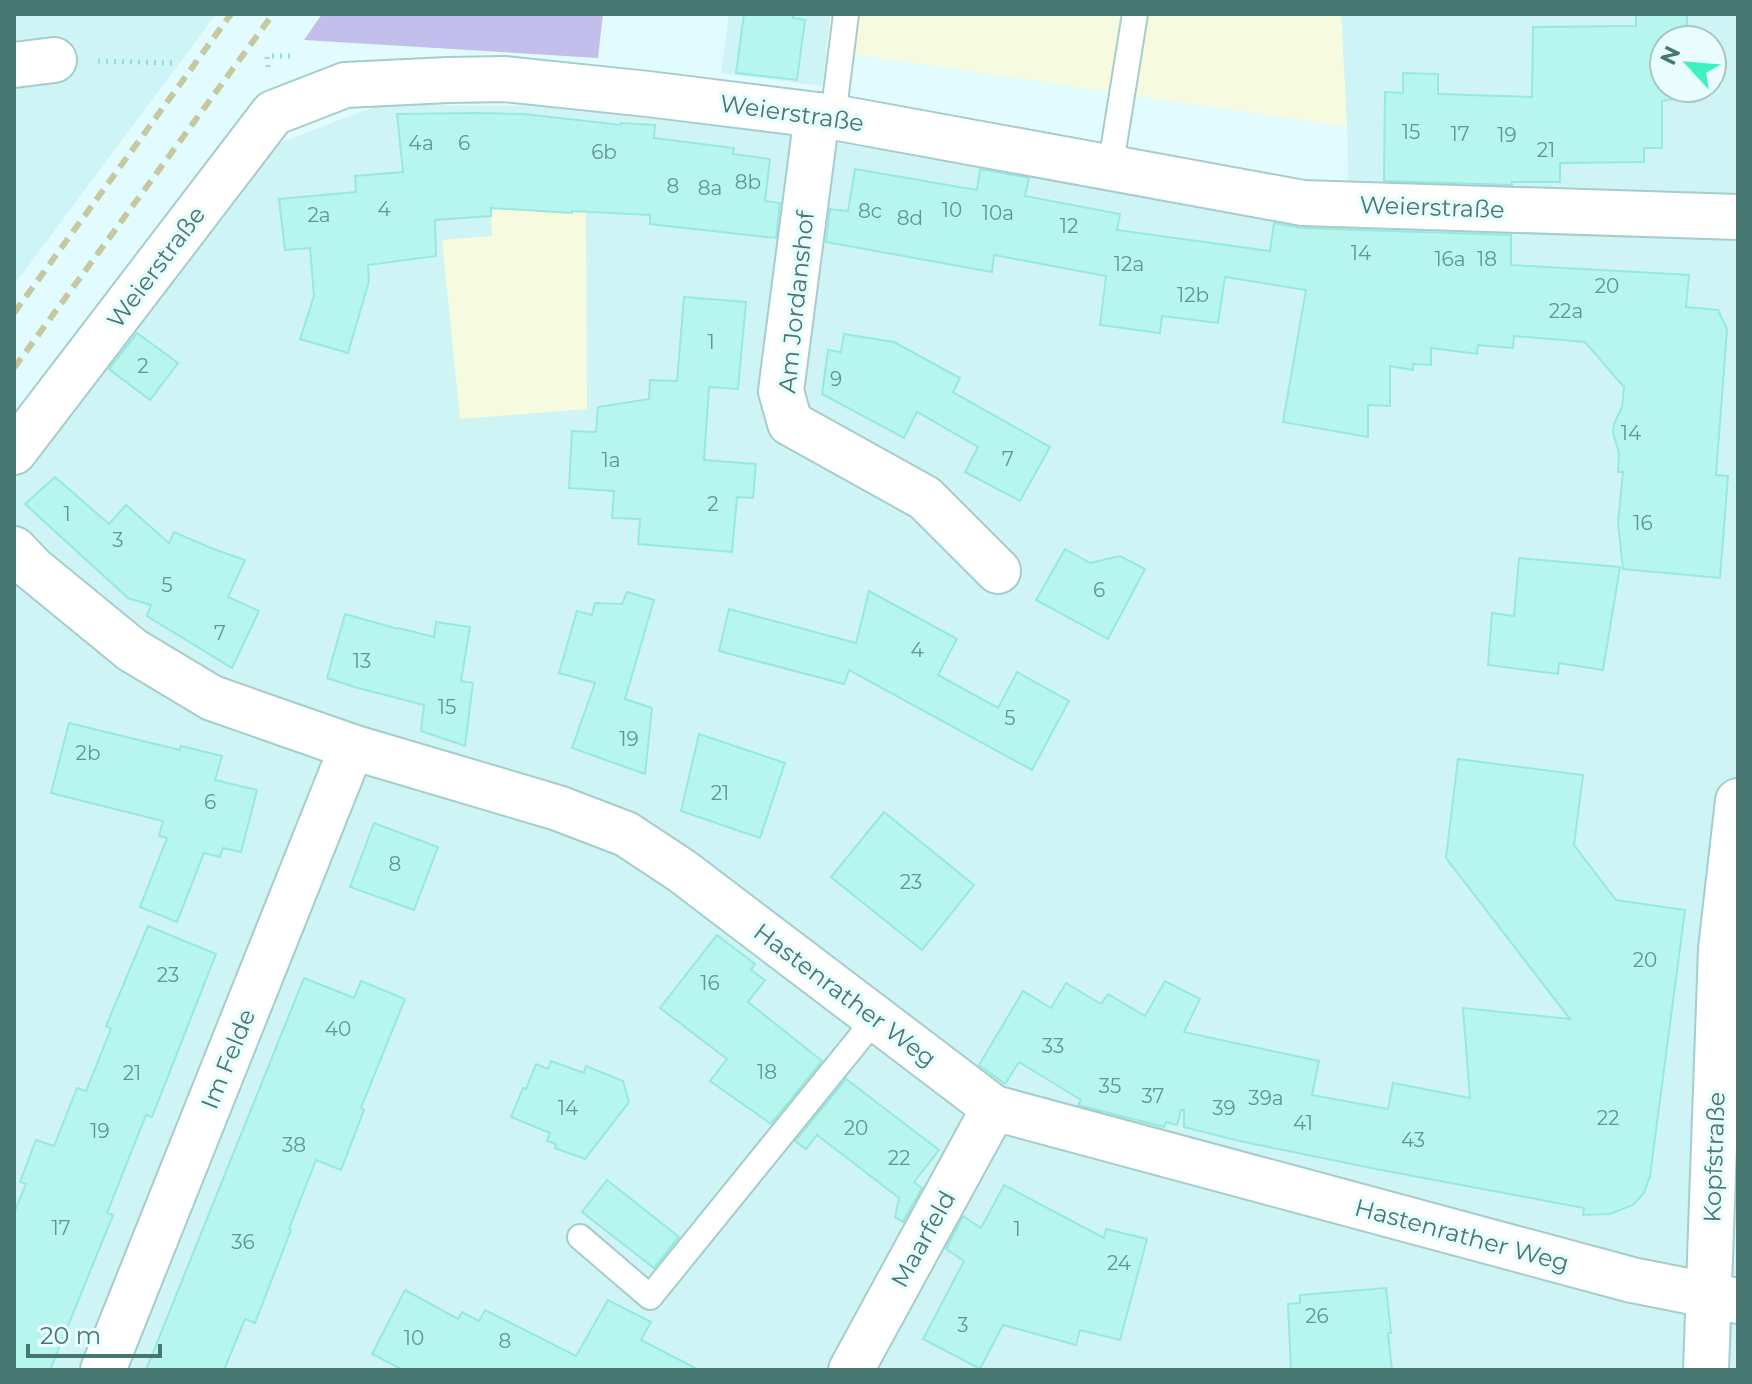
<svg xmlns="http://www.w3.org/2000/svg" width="1752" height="1384" viewBox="0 0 1752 1384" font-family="Montserrat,sans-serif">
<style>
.residential{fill:#cff4f5;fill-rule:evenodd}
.education{fill:#f6fade}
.green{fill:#c3bfec}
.building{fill:#b7f5ef;stroke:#96e9df;stroke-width:2}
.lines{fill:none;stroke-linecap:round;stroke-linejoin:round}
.service-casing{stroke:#a4cdcb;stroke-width:28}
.minor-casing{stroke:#a4cdcb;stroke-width:48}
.path{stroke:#9adad3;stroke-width:5;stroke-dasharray:2 6;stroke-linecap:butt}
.service{stroke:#fff;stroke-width:24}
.minor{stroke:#fff;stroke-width:44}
.rail{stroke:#c6c89f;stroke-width:6;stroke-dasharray:12 8;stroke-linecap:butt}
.labels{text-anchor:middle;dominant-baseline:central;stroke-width:7;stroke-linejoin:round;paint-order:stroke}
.number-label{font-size:20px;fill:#629690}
.street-label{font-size:24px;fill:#467770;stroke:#e9fdff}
</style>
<rect width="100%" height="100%" fill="#e1fbfe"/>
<g class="residential">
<path d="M 14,14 L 216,14 L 14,285 Z"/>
<path d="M 729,14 L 831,14 L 822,86 L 721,73 Z"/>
<path d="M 1341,14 L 1738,14 L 1738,1370 L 14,1370 L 14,480 L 279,143 L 379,105 L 593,106 L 1108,184 L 1349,217 L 1347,127 ZM 1664,40 L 1712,40 L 1712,88 L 1664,88 Z"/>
</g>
<g class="education">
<path d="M 831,14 L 1341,14 L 1347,127 L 826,50 Z"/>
<path d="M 549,116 L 591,122 L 586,212 L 587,409 L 460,419 L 442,240 L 492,236 L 488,173 Z"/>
</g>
<path class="green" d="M 322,14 L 603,14 L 598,58 L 304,40 Z"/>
<g class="building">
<path d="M 744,14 L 793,14 L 793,18 L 805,20 L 797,80 L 736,73 Z"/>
<path d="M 1636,14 L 1687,14 L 1687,40 L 1664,40 L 1664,88 L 1685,88 L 1685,97 L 1662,101 L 1662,148 L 1644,148 L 1644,162 L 1560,163 L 1560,182 L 1512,182 L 1512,185 L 1384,181 L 1385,92 L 1403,93 L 1403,73 L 1438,74 L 1438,94 L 1532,97 L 1533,27 L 1636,26 Z"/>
<path d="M 478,113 L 524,114 L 621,125 L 621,123 L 655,125 L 654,138 L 734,148 L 733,154 L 770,159 L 765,201 L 780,203 L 776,238 L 650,224 L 650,215 L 572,211 L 572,213 L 491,208 L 491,216 L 435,220 L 436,256 L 368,265 L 369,281 L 348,353 L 300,339 L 314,296 L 310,248 L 285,250 L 279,199 L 356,192 L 355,176 L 403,172 L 397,114 Z"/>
<path d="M 855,169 L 977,190 L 980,169 L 1029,178 L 1025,196 L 1120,214 L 1117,230 L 1270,251 L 1274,223 L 1302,228 L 1511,235 L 1511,265 L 1689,275 L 1686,307 L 1718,310 L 1727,329 L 1716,475 L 1728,476 L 1720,578 L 1623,569 L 1618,523 L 1623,472 L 1618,472 L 1619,453 L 1613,433 L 1614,424 L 1622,407 L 1624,387 L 1585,342 L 1514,336 L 1513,348 L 1478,345 L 1477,354 L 1431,348 L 1431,365 L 1413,364 L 1413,370 L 1390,366 L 1390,406 L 1368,405 L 1368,437 L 1283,422 L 1306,290 L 1225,277 L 1218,323 L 1162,316 L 1160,333 L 1100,325 L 1106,276 L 994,255 L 992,272 L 826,242 L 830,209 L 848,211 Z"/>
<path d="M 684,297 L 746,302 L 738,389 L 709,387 L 704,460 L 756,464 L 753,498 L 737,497 L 732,552 L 638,544 L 640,519 L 612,518 L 614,491 L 569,488 L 572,431 L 596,432 L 598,407 L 649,399 L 650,380 L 677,381 Z"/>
<path d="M 137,333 L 178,363 L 150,400 L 109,369 Z"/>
<path d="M 844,334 L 894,342 L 960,378 L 953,392 L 1050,447 L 1020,501 L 965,472 L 978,447 L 917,412 L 904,438 L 822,394 L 828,350 L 841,352 Z"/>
<path d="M 55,477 L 109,524 L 126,505 L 169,543 L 174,532 L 211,548 L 245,560 L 228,597 L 259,611 L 232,668 L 147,616 L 151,605 L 128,598 L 25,504 Z"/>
<path d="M 1065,549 L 1090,563 L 1120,556 L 1145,569 L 1108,639 L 1036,600 Z"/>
<path d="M 1519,558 L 1620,567 L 1603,670 L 1559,663 L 1558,674 L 1488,665 L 1492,613 L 1514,616 Z"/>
<path d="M 869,591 L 957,639 L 938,675 L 998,708 L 1017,672 L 1069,701 L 1032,770 L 849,670 L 844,684 L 719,651 L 729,609 L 856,643 Z"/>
<path d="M 627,592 L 654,600 L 625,699 L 652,708 L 645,774 L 572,748 L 595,683 L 559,673 L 577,611 L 592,615 L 595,603 L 622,604 Z"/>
<path d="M 345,614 L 398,629 L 399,628 L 434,637 L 436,622 L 470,627 L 461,681 L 473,683 L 465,746 L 421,731 L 424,705 L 358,688 L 327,678 Z"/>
<path d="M 69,723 L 180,750 L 181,746 L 222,756 L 215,780 L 257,790 L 241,852 L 223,848 L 220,857 L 204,853 L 177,922 L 140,907 L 167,838 L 159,836 L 163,821 L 51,793 Z"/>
<path d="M 699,734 L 785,763 L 760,838 L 681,811 Z"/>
<path d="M 1458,759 L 1583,775 L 1574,845 L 1616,900 L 1685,910 L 1650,1176 L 1644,1193 L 1633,1205 L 1610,1214 L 1583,1215 L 1584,1208 L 1376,1169 L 1235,1140 L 1184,1127 L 1184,1110 L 1181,1110 L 1177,1125 L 1166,1122 L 1164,1127 L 1078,1105 L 1081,1100 L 1019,1062 L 1005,1084 L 979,1065 L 1023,991 L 1051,1008 L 1066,983 L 1101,1004 L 1108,994 L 1145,1016 L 1165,981 L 1200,999 L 1184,1032 L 1319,1061 L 1312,1095 L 1388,1109 L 1393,1083 L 1470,1098 L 1463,1008 L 1570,1019 L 1446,858 Z"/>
<path d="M 884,812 L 974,885 L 922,950 L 831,877 Z"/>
<path d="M 374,823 L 438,847 L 414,910 L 350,887 Z"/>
<path d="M 148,926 L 216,954 L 152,1117 L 146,1115 L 107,1213 L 113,1215 L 50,1370 L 14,1370 L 14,1213 L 26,1184 L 20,1182 L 36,1140 L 54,1146 L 77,1088 L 86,1091 L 111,1029 L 106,1026 Z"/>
<path d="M 717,935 L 755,964 L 751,970 L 765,980 L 748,1002 L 822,1061 L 771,1124 L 710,1081 L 727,1059 L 660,1008 Z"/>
<path d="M 304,978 L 354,998 L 361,981 L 405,999 L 361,1108 L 364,1110 L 341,1170 L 316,1160 L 289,1229 L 291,1230 L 255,1323 L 245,1319 L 224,1370 L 146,1370 Z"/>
<path d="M 551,1061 L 584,1073 L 586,1066 L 623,1081 L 629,1102 L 585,1159 L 555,1148 L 556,1144 L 547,1141 L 550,1133 L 511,1117 L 523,1088 L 526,1089 L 536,1064 L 548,1069 Z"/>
<path d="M 846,1079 L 939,1150 L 914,1182 L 922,1188 L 903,1222 L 895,1217 L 899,1198 L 817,1135 L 806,1149 L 795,1141 Z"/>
<path d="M 607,1180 L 679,1237 L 654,1268 L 582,1212 Z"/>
<path d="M 1004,1185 L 1104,1238 L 1106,1229 L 1147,1239 L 1120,1340 L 1080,1330 L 1076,1345 L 1003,1325 L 980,1369 L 923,1339 L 964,1261 L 946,1249 L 963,1216 L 981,1228 Z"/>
<path d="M 1386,1288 L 1391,1333 L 1388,1333 L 1392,1370 L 1291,1370 L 1288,1304 L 1300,1303 L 1300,1295 Z"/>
<path d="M 405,1290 L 458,1319 L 462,1312 L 479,1321 L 485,1310 L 576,1356 L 608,1300 L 651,1322 L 641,1340 L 699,1370 L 403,1370 L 372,1354 Z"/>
</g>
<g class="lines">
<g class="service-casing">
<g id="service">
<path d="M 833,117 L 846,14"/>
<path d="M 1110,169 L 1135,14"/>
<path d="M 580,1237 L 650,1297 L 876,1018"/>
</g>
</g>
<g class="minor-casing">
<g id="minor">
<path d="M 14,65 L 54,60"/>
<path d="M 817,115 L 781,391 L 790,423 L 925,498 L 998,571"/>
<path d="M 14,452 L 273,113 L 345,85 L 448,80 L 505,79 L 648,94 L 833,117 L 1303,203 L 1738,217"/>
<path d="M 14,549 L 32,568 L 132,650 L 212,698 L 352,747 L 558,808 L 626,834 L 682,871 L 994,1108 L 1632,1280 L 1738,1301"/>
<path d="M 103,1370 L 352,747"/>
<path d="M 851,1370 L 994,1108"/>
<path d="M 1706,1370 L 1721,949 L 1738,801"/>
</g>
</g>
<g class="path">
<path d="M 98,61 L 173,63"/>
<path d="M 268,67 L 267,56 L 291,56"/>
</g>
<use href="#service" class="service"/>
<use href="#minor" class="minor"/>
<g class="rail">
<path d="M 14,313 L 231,14"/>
<path d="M 14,368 L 273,14"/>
</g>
</g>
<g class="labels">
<g class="number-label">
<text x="1411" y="132">15</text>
<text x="1460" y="134">17</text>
<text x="1507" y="135">19</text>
<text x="421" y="143">4a</text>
<text x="464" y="143">6</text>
<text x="1546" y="150">21</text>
<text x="604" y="152">6b</text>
<text x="748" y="182">8b</text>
<text x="673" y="186">8</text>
<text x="710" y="188">8a</text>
<text x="384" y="209">4</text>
<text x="952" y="210">10</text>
<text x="870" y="211">8c</text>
<text x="998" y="213">10a</text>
<text x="319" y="215">2a</text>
<text x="910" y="218">8d</text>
<text x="1069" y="226">12</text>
<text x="1361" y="253">14</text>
<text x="1450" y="259">16a</text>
<text x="1487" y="259">18</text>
<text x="1129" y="264">12a</text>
<text x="1607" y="286">20</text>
<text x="1193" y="295">12b</text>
<text x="1566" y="311">22a</text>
<text x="711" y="342">1</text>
<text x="143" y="366">2</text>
<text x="836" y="379">9</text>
<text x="1631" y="433">14</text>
<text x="1008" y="459">7</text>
<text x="611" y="460">1a</text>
<text x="713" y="504">2</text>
<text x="67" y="514">1</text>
<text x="1643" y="523">16</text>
<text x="118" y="540">3</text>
<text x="167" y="585">5</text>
<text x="1099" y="590">6</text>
<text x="220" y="633">7</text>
<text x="917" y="650">4</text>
<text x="362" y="661">13</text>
<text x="447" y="707">15</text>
<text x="1010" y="718">5</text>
<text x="629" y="739">19</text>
<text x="88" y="753">2b</text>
<text x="720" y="793">21</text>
<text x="210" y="802">6</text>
<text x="395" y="864">8</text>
<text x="911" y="882">23</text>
<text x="1645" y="960">20</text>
<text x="168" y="975">23</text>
<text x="710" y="983">16</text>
<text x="338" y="1029">40</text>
<text x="1053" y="1046">33</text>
<text x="767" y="1072">18</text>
<text x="132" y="1073">21</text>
<text x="1110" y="1086">35</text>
<text x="1153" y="1096">37</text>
<text x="1266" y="1098">39a</text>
<text x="568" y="1108">14</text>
<text x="1224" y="1108">39</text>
<text x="1608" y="1118">22</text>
<text x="1303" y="1123">41</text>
<text x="856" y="1128">20</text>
<text x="100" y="1131">19</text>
<text x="1413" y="1140">43</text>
<text x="294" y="1145">38</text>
<text x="899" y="1158">22</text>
<text x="61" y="1228">17</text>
<text x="1017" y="1229">1</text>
<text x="243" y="1242">36</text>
<text x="1119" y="1263">24</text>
<text x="1317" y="1316">26</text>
<text x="963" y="1325">3</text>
<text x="414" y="1338">10</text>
<text x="505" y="1341">8</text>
</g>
<g class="street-label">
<text transform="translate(792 113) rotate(8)">Weierstraße</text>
<text transform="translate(1432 207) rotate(2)">Weierstraße</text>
<text transform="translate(156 267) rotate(-53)">Weierstraße</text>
<text transform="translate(796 302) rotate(-84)">Am Jordanshof</text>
<text transform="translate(845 995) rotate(37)">Hastenrather Weg</text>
<text transform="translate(228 1059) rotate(-68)">Im Felde</text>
<text transform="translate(1714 1157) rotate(-88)">Kopfstraße</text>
<text transform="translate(1462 1235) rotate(15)">Hastenrather Weg</text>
<text transform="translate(923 1239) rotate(-61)">Maarfeld</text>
</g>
</g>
<rect width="1752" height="1384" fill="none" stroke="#467770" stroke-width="32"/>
<g transform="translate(1688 64) rotate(296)"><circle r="38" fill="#e9fdff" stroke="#a8c7c6" stroke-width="2"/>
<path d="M0-6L14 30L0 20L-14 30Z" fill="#3cf2bf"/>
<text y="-12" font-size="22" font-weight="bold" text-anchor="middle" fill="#467770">N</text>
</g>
<path d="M28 1344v12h132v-12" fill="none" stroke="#467770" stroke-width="4"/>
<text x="40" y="1344" font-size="24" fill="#467770" stroke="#e9fdff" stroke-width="6" paint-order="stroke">20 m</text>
</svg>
